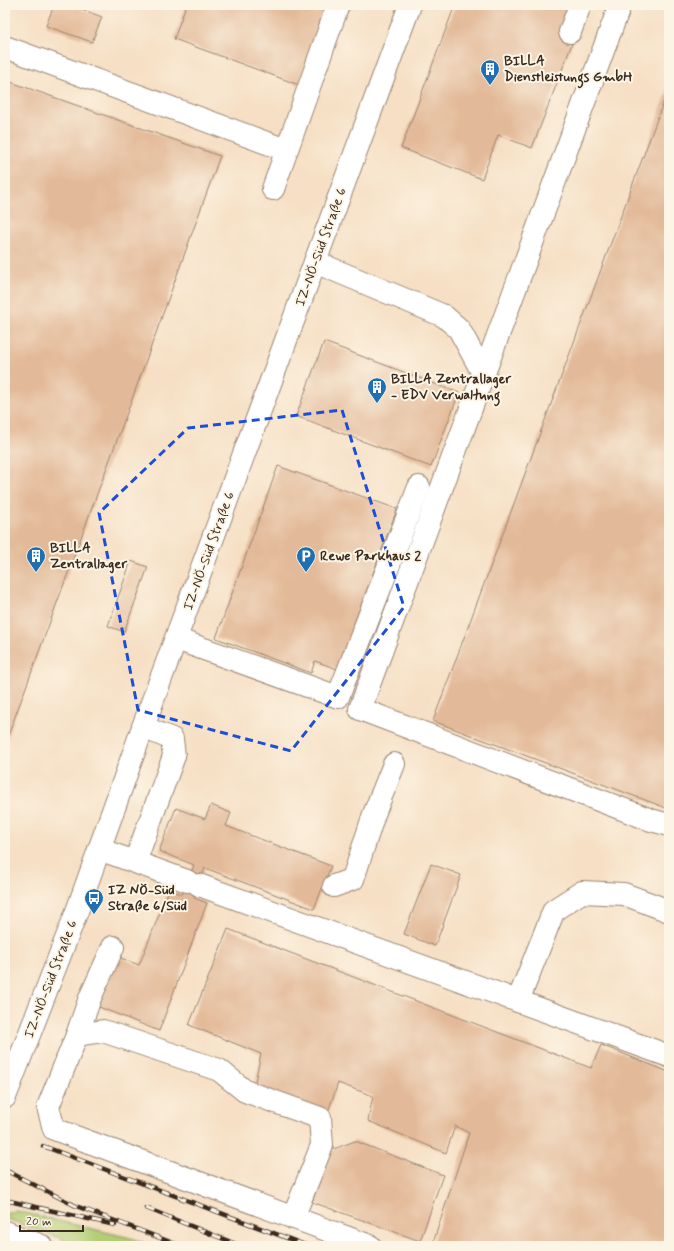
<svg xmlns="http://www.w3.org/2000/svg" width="674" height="1251" viewBox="0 0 674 1251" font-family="Mynerve,sans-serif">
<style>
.green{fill:#b3cd73;stroke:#777c48}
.building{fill:#e3ba99}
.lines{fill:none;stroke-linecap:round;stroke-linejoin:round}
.minor-casing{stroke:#988471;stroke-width:24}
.minor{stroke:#fff;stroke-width:22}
.rail-casing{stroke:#3b2a1e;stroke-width:4.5}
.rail{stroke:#fcf5e5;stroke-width:3;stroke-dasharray:9;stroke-linecap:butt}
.marked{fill:none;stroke:#1d4ed8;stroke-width:3;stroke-dasharray:8 5;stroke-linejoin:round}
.labels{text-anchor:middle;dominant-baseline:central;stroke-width:4;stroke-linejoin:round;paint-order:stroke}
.poi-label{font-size:14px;font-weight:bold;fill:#3b2a1e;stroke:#fcf5e5;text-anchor:start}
.street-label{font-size:14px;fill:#3b2a1e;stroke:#fcf5e5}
</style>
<rect width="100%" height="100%" fill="#fcf5e5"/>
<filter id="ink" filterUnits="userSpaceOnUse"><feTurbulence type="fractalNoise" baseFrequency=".025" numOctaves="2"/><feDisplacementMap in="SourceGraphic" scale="8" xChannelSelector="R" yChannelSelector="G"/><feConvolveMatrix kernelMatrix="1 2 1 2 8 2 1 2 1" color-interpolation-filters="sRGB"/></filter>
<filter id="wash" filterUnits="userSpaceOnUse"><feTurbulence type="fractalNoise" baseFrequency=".012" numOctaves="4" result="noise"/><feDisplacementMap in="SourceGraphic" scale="16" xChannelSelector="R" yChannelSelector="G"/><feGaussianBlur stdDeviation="0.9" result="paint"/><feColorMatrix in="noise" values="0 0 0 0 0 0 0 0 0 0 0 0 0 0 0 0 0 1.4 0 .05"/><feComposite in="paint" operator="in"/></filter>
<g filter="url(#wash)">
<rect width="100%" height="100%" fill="#f6dfc4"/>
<path class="green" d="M 17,1211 L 135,1239 L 153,1246 L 81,1246 L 5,1218 L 5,1214 Z"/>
<g id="blocks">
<g class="building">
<path d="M 54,5 L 70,5 L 102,17 L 92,42 L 46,26 Z"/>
<path d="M 186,5 L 326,5 L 299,85 L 174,39 Z"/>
<path d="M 455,5 L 575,5 L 575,36 L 532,148 L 498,135 L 482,179 L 401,148 Z"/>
<path d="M 5,80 L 220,156 L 131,402 L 5,744 Z"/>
<path d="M 669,87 L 669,809 L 433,721 Z"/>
<path d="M 324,342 L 459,393 L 431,467 L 296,416 Z"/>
<path d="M 278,466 L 397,509 L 337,669 L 315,661 L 311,673 L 216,638 Z"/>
<path d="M 131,561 L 148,567 L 124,632 L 108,626 Z"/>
<path d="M 211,805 L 231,813 L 226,826 L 331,866 L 314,909 L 205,868 L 194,898 L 207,903 L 159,1031 L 99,1007 L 118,957 L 139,965 L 169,890 L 182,894 L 194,865 L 159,851 L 176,808 L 205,819 Z"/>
<path d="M 431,864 L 461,875 L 435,946 L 404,934 Z"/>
<path d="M 228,929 L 591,1068 L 601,1045 L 669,1072 L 669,1246 L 432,1246 L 469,1133 L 455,1126 L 446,1153 L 368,1121 L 373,1096 L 338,1083 L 328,1112 L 254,1086 L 261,1054 L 189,1025 Z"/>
<path d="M 355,1141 L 443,1175 L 420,1241 L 312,1202 L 331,1150 Z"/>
</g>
</g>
</g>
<g filter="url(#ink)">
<use href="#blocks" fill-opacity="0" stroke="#988471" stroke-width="1"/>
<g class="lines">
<g class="minor-casing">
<g id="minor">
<path d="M 620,5 L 360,709 L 651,820 L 669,825"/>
<path d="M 570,32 L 580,5"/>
<path d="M 5,47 L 286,150"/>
<path d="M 273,189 L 338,5"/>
<path d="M 315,262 L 444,316 L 459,329 L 484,375"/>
<path d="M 176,639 L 338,697 L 419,487"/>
<path d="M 99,849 L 187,881"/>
<path d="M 135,862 L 174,756 L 172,739 L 143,727"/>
<path d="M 199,885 L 669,1056"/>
<path d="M 334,886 L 353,879 L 374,814 L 394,764"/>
<path d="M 518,1001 L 554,910 L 582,892 L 624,894 L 669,911"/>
<path d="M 77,1035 L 90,998 L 113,947"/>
<path d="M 5,1097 L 77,911 L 143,727 L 410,5"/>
<path d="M 293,1218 L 322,1145 L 320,1118 L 245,1091 L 219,1070 L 103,1031 L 77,1035 L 48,1107 L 54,1129 L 370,1246"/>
<path d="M 5,1232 L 42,1246"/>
</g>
</g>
<use href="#minor" class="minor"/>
<g class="rail-casing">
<g id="rail">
<path d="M 43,1146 L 308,1246"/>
<path d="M 5,1170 L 76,1206 L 181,1246"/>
<path d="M 5,1200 L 115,1225"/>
<path d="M 146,1208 L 241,1246"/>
</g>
</g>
<use href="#rail" class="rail"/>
</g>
</g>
<path class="marked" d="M 342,410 L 404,607 L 291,751 L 138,710 L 99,513 L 188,428 Z"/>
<defs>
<g id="building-pin" transform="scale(1)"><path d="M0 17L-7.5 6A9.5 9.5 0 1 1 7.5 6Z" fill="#1f6fb2" stroke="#fcf5e5"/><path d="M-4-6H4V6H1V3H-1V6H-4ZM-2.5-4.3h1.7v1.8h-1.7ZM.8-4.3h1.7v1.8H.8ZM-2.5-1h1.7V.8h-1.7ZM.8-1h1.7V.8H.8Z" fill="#fff"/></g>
<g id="parking-pin" transform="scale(1)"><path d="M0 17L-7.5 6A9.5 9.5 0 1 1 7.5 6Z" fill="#1f6fb2" stroke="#fcf5e5"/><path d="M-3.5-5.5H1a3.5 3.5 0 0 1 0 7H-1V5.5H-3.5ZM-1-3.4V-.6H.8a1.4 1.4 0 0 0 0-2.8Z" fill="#fff"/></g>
<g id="bus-pin" transform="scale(1)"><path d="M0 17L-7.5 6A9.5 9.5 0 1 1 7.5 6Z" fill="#1f6fb2" stroke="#fcf5e5"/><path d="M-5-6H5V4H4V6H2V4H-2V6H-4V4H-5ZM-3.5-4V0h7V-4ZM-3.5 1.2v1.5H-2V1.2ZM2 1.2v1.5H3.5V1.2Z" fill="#fff"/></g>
</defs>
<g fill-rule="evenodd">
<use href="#building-pin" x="490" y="69"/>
<use href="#building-pin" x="377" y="387"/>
<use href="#building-pin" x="36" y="556"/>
<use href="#parking-pin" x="306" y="556"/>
<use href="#bus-pin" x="94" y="898"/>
</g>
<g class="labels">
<g class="poi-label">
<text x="504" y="61">BILLA<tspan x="504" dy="16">Dienstleistungs GmbH</tspan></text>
<text x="391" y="379">BILLA Zentrallager<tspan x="391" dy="16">- EDV Verwaltung</tspan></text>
<text x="50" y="548">BILLA<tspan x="50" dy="16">Zentrallager</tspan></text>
<text x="320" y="556">Rewe Parkhaus 2</text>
<text x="108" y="890">IZ NÖ-Süd<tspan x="108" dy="16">Straße 6/Süd</tspan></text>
</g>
<g class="street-label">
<text transform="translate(321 247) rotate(-70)">IZ-NÖ-Süd Straße 6</text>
<text transform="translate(209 551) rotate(-70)">IZ-NÖ-Süd Straße 6</text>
<text transform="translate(51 979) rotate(-69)">IZ-NÖ-Süd Straße 6</text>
</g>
</g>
<rect width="674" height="1251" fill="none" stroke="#fcf5e5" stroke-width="20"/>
<path d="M20 1225v6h63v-6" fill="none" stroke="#3b2a1e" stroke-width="2"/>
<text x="26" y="1225" font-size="12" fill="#3b2a1e" stroke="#fcf5e5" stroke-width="3" paint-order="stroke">20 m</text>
</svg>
